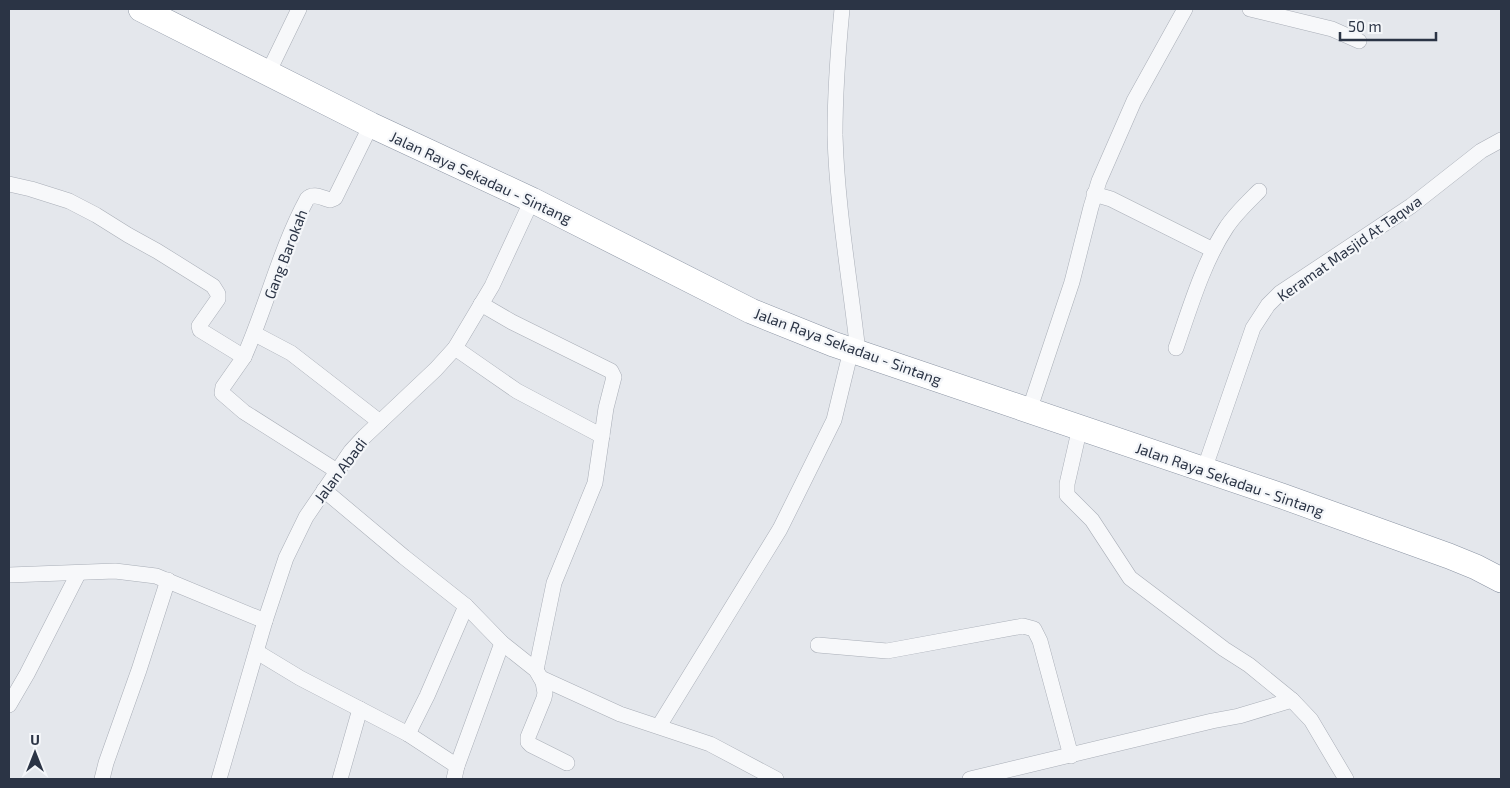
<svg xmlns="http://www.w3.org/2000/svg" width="1510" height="788" viewBox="0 0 1510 788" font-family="'Exo 2',sans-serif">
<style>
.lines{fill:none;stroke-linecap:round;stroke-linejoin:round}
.minor-casing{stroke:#a9aeb7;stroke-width:16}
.trunk-casing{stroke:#8b94a3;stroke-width:26}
.minor{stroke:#f7f8fa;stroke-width:15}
.trunk{stroke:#fff;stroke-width:25}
.labels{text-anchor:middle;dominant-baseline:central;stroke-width:4.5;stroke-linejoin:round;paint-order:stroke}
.street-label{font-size:15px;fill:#2b3445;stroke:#f4f6f9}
</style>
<rect width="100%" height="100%" fill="#e4e7ec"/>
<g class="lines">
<g class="minor-casing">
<g id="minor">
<path d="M 842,9 C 838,51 835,93 835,135 C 837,208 850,280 858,352"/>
<path d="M 1250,9 L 1332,29 L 1359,41"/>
<path d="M 268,73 L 299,9"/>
<path d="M 9,184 L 31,189 L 69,201 L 96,215 L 128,235 L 157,251 L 213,286 L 218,294 L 218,299 L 199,326 L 200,330 L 244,357 L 223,387 L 222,393 L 244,412 L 337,471"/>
<path d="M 1094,194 L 1111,199 L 1213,250"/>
<path d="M 481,304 L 512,322 L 611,371 L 614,377 L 606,408 L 595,483 L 554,583 L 536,670"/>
<path d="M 255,334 L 291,353 L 380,422"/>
<path d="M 455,348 L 517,391 L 602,436"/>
<path d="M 1176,348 C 1190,308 1203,263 1226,228 C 1235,214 1247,203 1259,191"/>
<path d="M 244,357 C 267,305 280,249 307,199 C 313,192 322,198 330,200 L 335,198 L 371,125"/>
<path d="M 1029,411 L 1072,282 L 1091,207 L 1099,181 L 1134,101 L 1185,9"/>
<path d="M 1080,427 L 1067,484 L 1067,495 L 1092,520 L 1130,578 L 1224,649 L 1249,665 L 1292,700 L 1311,720 L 1346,779"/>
<path d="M 1204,470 L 1253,328 L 1268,305 L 1280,293 L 1411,206 L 1481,151 L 1501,140"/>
<path d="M 324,490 L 404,557 L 466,606 L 502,643 L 536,670 L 543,682 L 545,693 L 544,698 L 528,737 L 528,742 L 531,745 L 567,763"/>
<path d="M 9,575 L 115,571 L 156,576 L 265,621"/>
<path d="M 818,645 L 887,651 L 1023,626 L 1034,629 L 1040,641 L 1071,756"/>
<path d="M 257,652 L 300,678 L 408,734 L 457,766"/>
<path d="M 541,678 L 620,714 L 710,744 L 776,779"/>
<path d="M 9,705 L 27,674 L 78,574"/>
<path d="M 659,726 L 780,529 L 834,420 L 851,350"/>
<path d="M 408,734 L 427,696 L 466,606"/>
<path d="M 102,779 L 106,763 L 139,670 L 168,580"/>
<path d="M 219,779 L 265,621 L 286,558 L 306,517 L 351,451 L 364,437 L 436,369 L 455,348 L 492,286 L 532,200"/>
<path d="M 340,779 L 360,709"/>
<path d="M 454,779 L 457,766 L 502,643"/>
<path d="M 970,779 L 1212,721 L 1239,716 L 1292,700"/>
</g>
</g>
<g class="trunk-casing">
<path id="trunk" d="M 141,9 L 371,125 L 532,200 L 751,311 L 833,344 L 1282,496 L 1449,556 L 1476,567 L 1501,580"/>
</g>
<use href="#minor" class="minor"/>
<use href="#trunk" class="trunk"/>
</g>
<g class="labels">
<g class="street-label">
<text transform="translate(481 177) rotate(25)">Jalan Raya Sekadau - Sintang</text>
<text transform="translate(1349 248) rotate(-35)">Keramat Masjid At Taqwa</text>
<text transform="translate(285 254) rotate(-69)">Gang Barokah</text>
<text transform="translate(848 346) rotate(20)">Jalan Raya Sekadau - Sintang</text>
<text transform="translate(340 470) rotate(-53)">Jalan Abadi</text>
<text transform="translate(1230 479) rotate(19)">Jalan Raya Sekadau - Sintang</text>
</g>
</g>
<rect width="1510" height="788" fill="none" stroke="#2b3445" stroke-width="20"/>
<g transform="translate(35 753)" stroke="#f4f6f9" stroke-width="4" paint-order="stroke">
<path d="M0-4L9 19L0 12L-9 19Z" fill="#2b3445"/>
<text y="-8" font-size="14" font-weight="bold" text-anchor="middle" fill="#2b3445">U</text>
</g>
<path d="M1340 32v8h96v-8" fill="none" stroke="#2b3445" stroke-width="2.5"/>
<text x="1348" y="32" font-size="15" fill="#2b3445" stroke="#f4f6f9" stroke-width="4" paint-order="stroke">50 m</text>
</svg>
